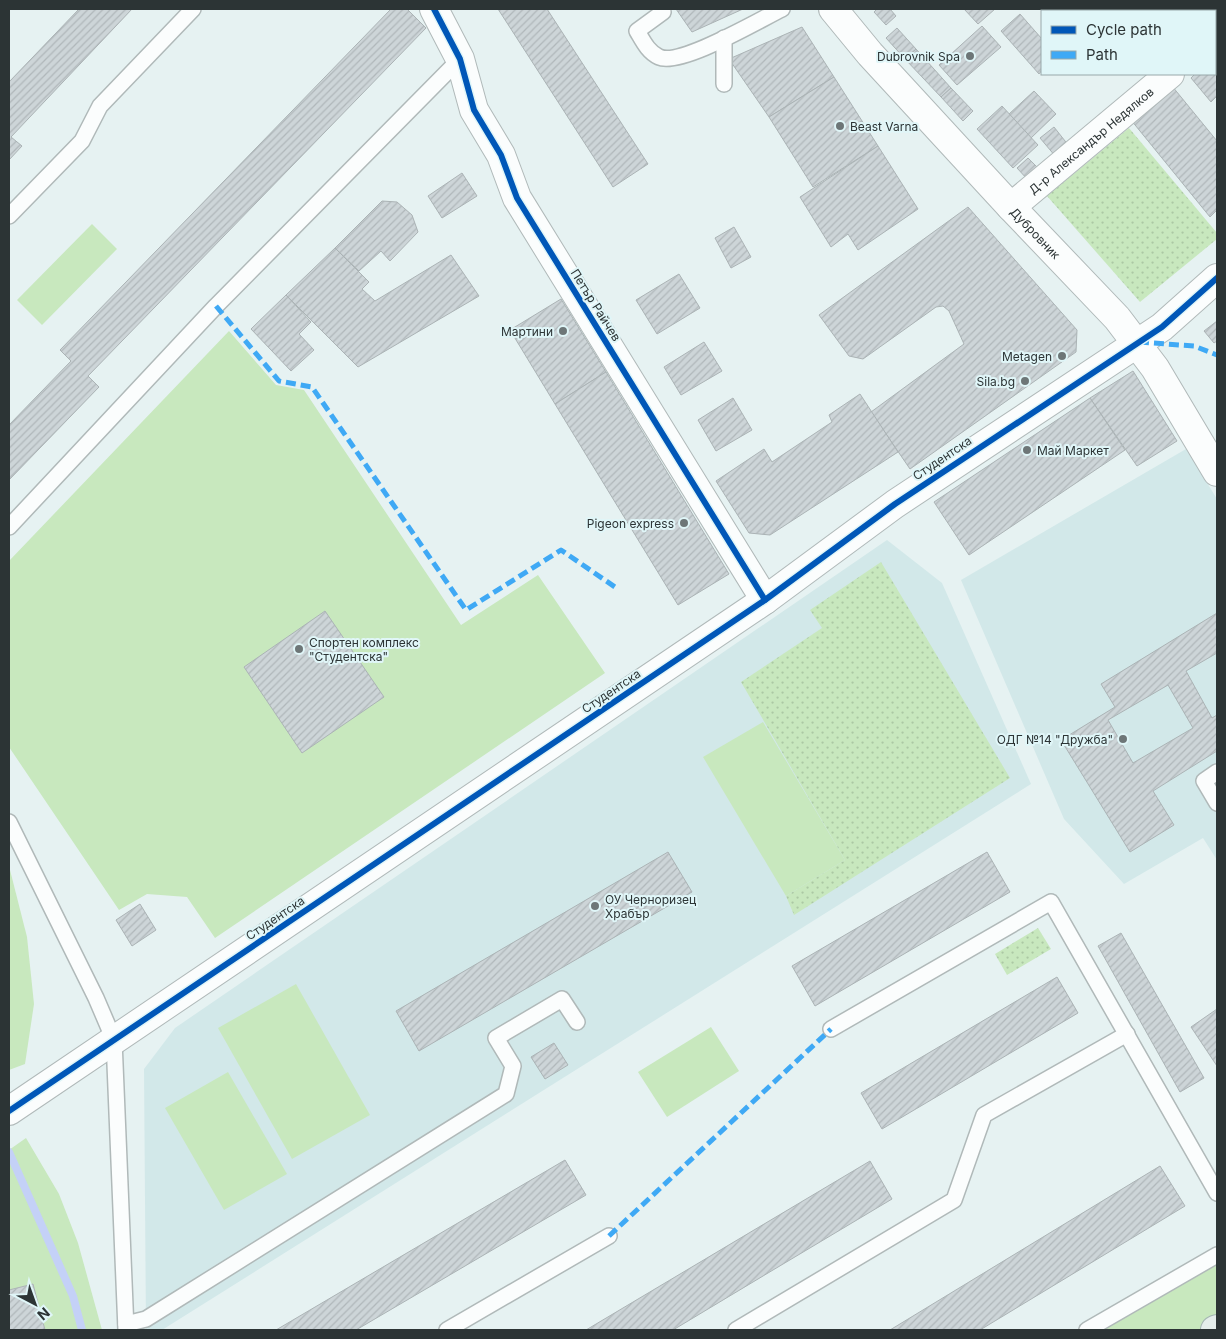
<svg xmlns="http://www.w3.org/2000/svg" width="1226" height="1339" viewBox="0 0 1226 1339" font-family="Inter,sans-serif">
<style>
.built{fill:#d2e8e9}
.grass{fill:#c8e8be}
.park{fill:url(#park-dots)}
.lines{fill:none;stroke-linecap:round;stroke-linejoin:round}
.stream{stroke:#c4d1f7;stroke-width:8}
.building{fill:url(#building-hatch);stroke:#abb3b5;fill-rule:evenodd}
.service-casing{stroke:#b0b9b9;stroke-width:18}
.minor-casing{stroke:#b0b9b9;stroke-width:30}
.tertiary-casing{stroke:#b0b9b9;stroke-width:30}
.primary-casing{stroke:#a5b7b3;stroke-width:30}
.service{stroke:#fbfdfd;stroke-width:15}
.minor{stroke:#fbfdfd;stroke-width:28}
.tertiary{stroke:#fbfdfd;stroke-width:28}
.primary{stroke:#e5eeeb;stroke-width:28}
.quiet{stroke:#3fa9f5;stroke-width:5;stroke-dasharray:10 5;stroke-linecap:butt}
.cycleway-casing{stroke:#e0f6f8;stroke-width:9}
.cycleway{stroke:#0057b8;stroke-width:6}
.poi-dot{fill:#6d7677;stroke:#e0f6f8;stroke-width:2}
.labels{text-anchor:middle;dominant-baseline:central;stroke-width:4;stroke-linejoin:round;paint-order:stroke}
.poi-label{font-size:12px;fill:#2c3435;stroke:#e0f6f8;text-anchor:end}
.street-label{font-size:12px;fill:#2c3435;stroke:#e0f6f8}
</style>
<defs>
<pattern id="park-dots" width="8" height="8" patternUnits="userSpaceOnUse" patternTransform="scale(1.25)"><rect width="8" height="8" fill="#c8e8be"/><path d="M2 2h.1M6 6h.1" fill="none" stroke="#acc8a4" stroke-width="1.8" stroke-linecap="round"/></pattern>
<pattern id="building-hatch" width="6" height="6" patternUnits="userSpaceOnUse" patternTransform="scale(1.25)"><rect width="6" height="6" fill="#cdd5d8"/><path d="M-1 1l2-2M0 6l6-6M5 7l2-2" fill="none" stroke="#b0b7ba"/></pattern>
</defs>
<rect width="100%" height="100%" fill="#e6f2f2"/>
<g class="built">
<path d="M 1186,449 L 1217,499 L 1217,860 L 1203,838 L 1124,884 L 1064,819 L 961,580 Z"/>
<path d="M 887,540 L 942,583 L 1031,784 L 162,1330 L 146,1330 L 144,1069 L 175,1028 Z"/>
</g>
<g class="grass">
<path d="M 92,224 L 117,249 L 42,325 L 17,300 Z"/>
<path d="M 229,331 L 276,385 L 304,390 L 461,625 L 538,575 L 605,673 L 215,938 L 187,897 L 147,894 L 119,910 L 9,747 L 9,561 Z"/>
<path d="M 763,722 L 845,860 L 786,896 L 703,757 Z"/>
<path d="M 9,866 L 27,937 L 34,1004 L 25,1064 L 9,1070 Z"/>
<path d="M 296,984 L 370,1115 L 292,1159 L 218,1028 Z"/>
<path d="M 711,1027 L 739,1071 L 667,1117 L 638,1072 Z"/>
<path d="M 228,1072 L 287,1174 L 224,1210 L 165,1108 Z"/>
<path d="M 26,1138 L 59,1194 L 78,1243 L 102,1330 L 45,1330 L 33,1284 L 9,1290 L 9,1150 Z"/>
<path d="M 1217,1255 L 1217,1328 L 1213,1330 L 1087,1330 Z"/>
</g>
<g class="park">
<path d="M 1129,128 L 1217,233 L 1217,239 L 1140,302 L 1047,196 Z"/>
<path d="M 881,562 L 1010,778 L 794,915 L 786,896 L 845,860 L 741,682 L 822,628 L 810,610 Z"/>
<path d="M 1038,928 L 1051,949 L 1007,975 L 995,954 Z"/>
</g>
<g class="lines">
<path class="stream" d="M 9,1152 L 73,1296 L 82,1330"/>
</g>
<g class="building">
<path d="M 79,9 L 132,9 L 11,137 L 22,146 L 9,160 L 9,82 Z"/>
<path d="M 391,9 L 407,9 L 426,28 L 88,376 L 99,387 L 9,480 L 9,425 L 71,361 L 60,350 Z"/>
<path d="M 498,9 L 547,9 L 648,164 L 613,187 Z"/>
<path d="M 676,9 L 743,9 L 692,32 Z"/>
<path d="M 877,9 L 890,9 L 896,16 L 886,25 L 874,12 Z"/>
<path d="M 964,9 L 995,9 L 978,24 Z"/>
<path d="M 1020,14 L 1042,39 L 1042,70 L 1039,74 L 1001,31 Z"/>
<path d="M 982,26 L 1001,47 L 957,85 L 939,65 Z"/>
<path d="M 802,27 L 834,77 L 769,117 L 729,59 Z"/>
<path d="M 897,28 L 916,49 L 905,59 L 886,38 Z"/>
<path d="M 916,49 L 951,88 L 941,97 L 905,59 Z"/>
<path d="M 1217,54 L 1217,96 L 1211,102 L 1191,78 L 1195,74 L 1215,74 L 1215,57 Z"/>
<path d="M 834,77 L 878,146 L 813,187 L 769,117 Z"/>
<path d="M 1172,86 L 1217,141 L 1217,210 L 1210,217 L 1131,120 Z"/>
<path d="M 951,88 L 973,111 L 963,121 L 941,97 Z"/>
<path d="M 1034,91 L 1056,114 L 1031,138 L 1009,114 Z"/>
<path d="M 1002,106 L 1038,145 L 1013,168 L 977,129 Z"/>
<path d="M 1054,127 L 1069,146 L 1056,157 L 1040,138 Z"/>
<path d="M 878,146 L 918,209 L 858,250 L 848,234 L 831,247 L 800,197 Z"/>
<path d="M 1028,158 L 1039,169 L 1028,180 L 1017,168 Z"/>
<path d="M 462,173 L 477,196 L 442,218 L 428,196 Z"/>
<path d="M 382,201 L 397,202 L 412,215 L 418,232 L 390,261 L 381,251 L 359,271 L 335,248 Z"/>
<path d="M 968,207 L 1077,330 L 1076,352 L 910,469 L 871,412 L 964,344 L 949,311 L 943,306 L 936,307 L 863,359 L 849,356 L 819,315 Z"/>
<path d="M 734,227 L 751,257 L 731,268 L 715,238 Z"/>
<path d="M 335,248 L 369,282 L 362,289 L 375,301 L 451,255 L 479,296 L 358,367 L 286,295 Z"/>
<path d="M 679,274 L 700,308 L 657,334 L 636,300 Z"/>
<path d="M 286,295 L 311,322 L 299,334 L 314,350 L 291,371 L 251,329 Z"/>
<path d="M 561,299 L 606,372 L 555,404 L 510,330 Z"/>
<path d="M 1217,321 L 1217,341 L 1214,343 L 1204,331 Z"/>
<path d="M 704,342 L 722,371 L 681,395 L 664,367 Z"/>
<path d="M 1133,371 L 1177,441 L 1137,466 L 1090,398 Z"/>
<path d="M 606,372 L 729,574 L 678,605 L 555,404 Z"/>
<path d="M 860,394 L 898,452 L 770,535 L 749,533 L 716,481 L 764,449 L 772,462 L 832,422 L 829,415 Z"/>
<path d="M 733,398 L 752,430 L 716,451 L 698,420 Z"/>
<path d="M 1090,398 L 1125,450 L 969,555 L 934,502 Z"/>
<path d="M 325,611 L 384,697 L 302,753 L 244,667 Z"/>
<path d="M 1217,613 L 1217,653 L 1186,671 L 1212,718 L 1217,715 L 1217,751 L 1153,791 L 1174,825 L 1130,852 L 1061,740 L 1115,707 L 1101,684 ZM 1168,685 L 1193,728 L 1133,763 L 1108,720 Z"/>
<path d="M 668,852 L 692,892 L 419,1051 L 396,1011 Z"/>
<path d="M 987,852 L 1010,892 L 815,1006 L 792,966 Z"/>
<path d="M 140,904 L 156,930 L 132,946 L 116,920 Z"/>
<path d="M 1121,933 L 1204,1078 L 1180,1092 L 1098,946 Z"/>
<path d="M 1057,977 L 1078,1013 L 882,1129 L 861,1093 Z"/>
<path d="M 1217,1009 L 1217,1066 L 1191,1027 Z"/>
<path d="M 554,1043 L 568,1065 L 545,1079 L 531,1057 Z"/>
<path d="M 565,1160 L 586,1195 L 356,1330 L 276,1330 Z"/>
<path d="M 870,1161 L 892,1199 L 768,1273 L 673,1330 L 586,1330 Z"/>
<path d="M 1160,1166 L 1185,1206 L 980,1330 L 890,1330 Z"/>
<path d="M 33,1284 L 45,1330 L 9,1330 L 9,1290 Z"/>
</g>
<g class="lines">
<g class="service-casing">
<g id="service">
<path d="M 663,12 L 637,31 C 643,41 648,52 659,57 C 680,67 759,20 782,9"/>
<path d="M 724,84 L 724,38"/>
<path d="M 9,216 L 82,141 L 100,106 L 193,9"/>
<path d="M 9,527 L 216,306 L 460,59"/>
<path d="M 1217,772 L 1204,781 L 1217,803"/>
<path d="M 9,822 L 96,998 L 114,1040 L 126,1330"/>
<path d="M 831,1029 L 1051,902 L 1217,1193"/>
<path d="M 126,1324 L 146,1319 L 506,1094 L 513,1066 L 496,1038 L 562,999 L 577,1022"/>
<path d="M 447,1330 L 609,1236"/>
<path d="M 736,1330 L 954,1200 L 984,1115 L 1127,1034"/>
<path d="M 1087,1330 L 1217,1255"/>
</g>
</g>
<g class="minor-casing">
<g id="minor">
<path d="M 434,9 L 460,59 L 474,110 L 501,155 L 517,198 L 765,600"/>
<path d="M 1215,36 L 1217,34"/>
<path id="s1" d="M 1011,207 L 1170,74"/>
<path d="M 9,1111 L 765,600 L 895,504 L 1162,327 L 1217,278"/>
</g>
</g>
<g class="tertiary-casing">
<g id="tertiary">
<path id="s2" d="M 833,9 L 870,54 L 1011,207 L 1117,318 L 1155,368 L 1217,472"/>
</g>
</g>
<g class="primary-casing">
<path id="primary" d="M 1215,1330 L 1217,1329"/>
</g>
<use href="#service" class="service"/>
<use href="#minor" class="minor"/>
<use href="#tertiary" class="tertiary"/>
<use href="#primary" class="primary"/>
<g class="quiet">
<path d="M 216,306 L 279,381 L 312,387 L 466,610 L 561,550 L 615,587"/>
<path d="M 1139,342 L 1194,346 L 1217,355"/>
<path d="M 609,1236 L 831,1029"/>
</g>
<g class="cycleway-casing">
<g id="cycleway">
<path d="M 434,9 L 460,59 L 474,110 L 501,155 L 517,198 L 765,600"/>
<path d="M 9,1111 L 765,600 L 895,504 L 1162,327 L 1217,278"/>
</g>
</g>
<use href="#cycleway" class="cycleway"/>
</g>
<g class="poi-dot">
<circle cx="970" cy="56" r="5"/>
<circle cx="840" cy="126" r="5"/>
<circle cx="563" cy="331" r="5"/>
<circle cx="1062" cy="356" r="5"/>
<circle cx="1025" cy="381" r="5"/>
<circle cx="1027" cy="450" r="5"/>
<circle cx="684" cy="523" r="5"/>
<circle cx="299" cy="649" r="5"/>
<circle cx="1123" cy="739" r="5"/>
<circle cx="595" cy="906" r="5"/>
</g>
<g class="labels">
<g class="poi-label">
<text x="960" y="56">Dubrovnik Spa</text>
<text x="850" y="126" text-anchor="start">Beast Varna</text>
<text x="553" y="331">Мартини</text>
<text x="1052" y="356">Metagen</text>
<text x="1015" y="381">Sila.bg</text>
<text x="1037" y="450" text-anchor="start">Май Маркет</text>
<text x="674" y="523">Pigeon express</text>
<text x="309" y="642" text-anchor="start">Спортен комплекс<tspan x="309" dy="14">"Студентска"</tspan></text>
<text x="1113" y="739">ОДГ №14 "Дружба"</text>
<text x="605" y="899" text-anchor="start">ОУ Черноризец<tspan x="605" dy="14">Храбър</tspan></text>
</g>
<g class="street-label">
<text stroke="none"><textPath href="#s1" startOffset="104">Д-р Александър Недялков</textPath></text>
<text stroke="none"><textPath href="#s2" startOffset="302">Дубровник</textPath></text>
<text transform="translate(596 305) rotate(58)">Петър Райчев</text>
<text transform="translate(942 458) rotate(-34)">Студентска</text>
<text transform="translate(611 691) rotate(-34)">Студентска</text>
<text transform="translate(275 918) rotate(-34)">Студентска</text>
</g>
</g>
<rect width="1226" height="1339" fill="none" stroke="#2c3435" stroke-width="20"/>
<rect x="1041" y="10" width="175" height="65" fill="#e0f6f8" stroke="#98a8aa"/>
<rect x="1051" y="26" width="25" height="8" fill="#0057b8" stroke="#98a8aa"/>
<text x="1086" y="35" font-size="15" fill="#2c3435">Cycle path</text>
<rect x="1051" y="51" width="25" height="8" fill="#3fa9f5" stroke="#98a8aa"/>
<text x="1086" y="60" font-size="15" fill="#2c3435">Path</text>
<g transform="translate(35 1304) rotate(139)" stroke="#e0f6f8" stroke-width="4" paint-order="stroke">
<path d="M0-4L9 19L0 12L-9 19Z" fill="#2c3435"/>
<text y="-8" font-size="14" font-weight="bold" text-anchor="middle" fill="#2c3435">N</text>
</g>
</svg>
